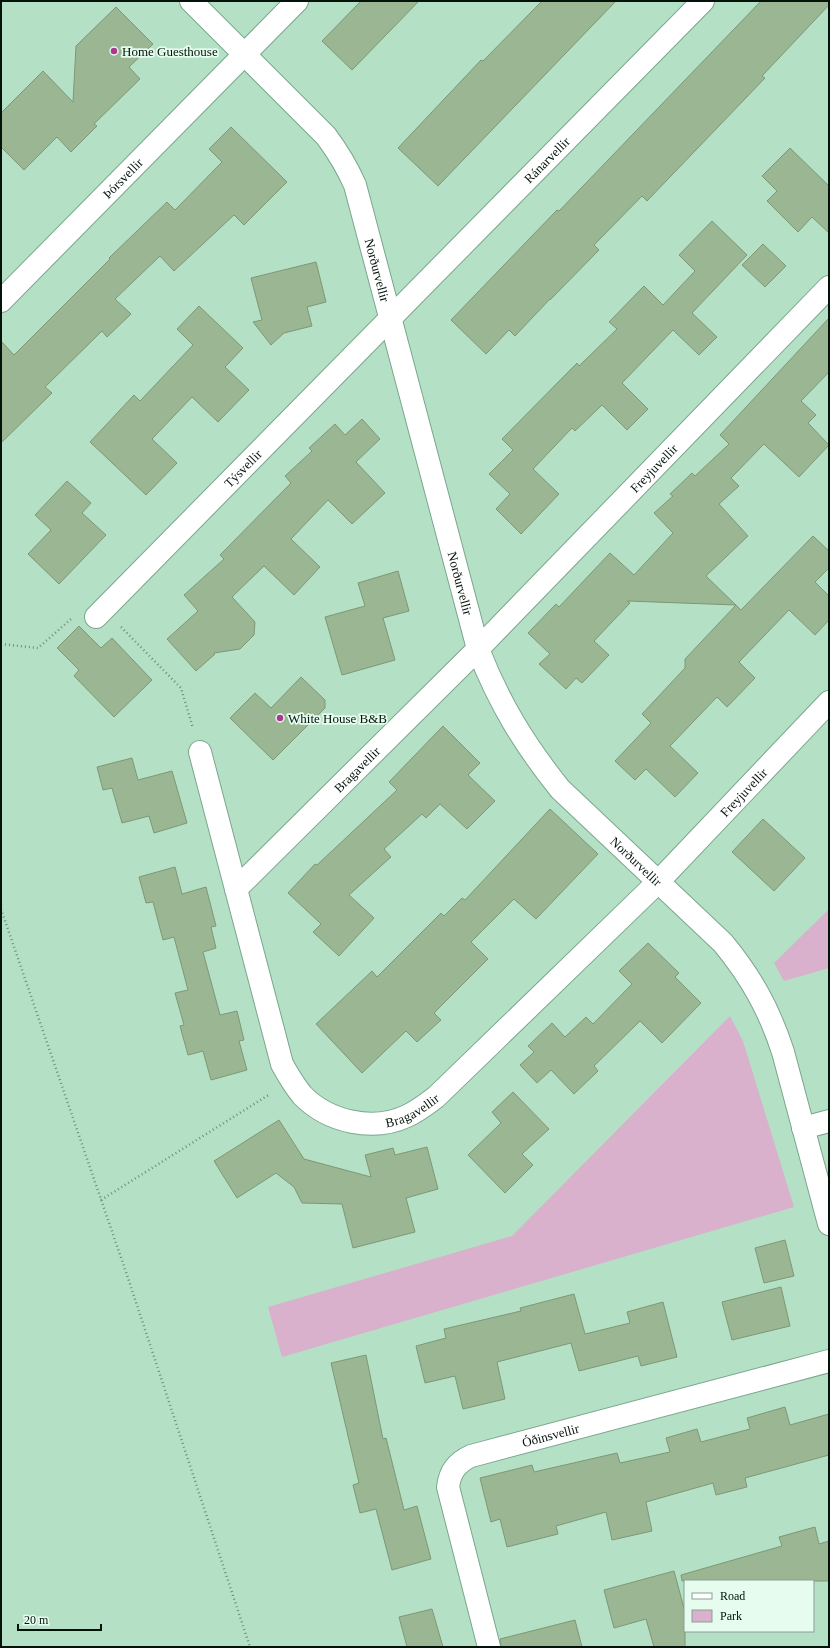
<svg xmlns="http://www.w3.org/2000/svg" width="830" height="1648" viewBox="0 0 830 1648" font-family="'Times New Roman',serif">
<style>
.green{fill:#d9b1cc}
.building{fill:#9ab692;stroke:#7d9875}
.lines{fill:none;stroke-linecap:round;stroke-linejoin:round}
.minor-casing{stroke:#7ba68d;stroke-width:24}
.path{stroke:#6d8e7a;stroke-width:2.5;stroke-dasharray:1 3;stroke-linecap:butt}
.minor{stroke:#fff;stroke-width:22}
.poi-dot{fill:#ac3790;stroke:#e5fcee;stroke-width:1.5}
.labels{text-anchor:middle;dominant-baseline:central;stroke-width:3.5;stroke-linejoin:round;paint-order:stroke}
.poi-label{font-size:13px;fill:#04130a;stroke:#e5fcee;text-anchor:start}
.street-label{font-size:13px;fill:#04130a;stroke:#e5fcee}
</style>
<rect width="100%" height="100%" fill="#b4e1c6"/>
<g class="green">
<path d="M 829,909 L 829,968 L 784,981 L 774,963 Z"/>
<path d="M 730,1016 L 743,1041 L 794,1207 L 282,1357 L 268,1307 L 512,1236 Z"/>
</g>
<g class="building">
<path d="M 361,1 L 419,1 L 352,70 L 322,41 Z"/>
<path d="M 542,1 L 616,1 L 438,186 L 398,148 L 481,60 L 483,61 Z"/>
<path d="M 761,1 L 829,1 L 829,5 L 762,76 L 765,78 L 647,201 L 642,196 L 594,245 L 599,250 L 550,300 L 550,299 L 515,336 L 509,330 L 486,354 L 451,320 L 557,210 L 559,211 Z"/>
<path d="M 116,7 L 153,44 L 129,67 L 140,79 L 94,124 L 97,126 L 71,152 L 57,137 L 24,170 L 1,147 L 1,113 L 43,71 L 73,102 L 76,46 Z"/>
<path d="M 231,127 L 287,182 L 244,225 L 234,215 L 174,271 L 160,256 L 115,299 L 131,314 L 107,337 L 102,331 L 45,387 L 52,393 L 1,443 L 1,341 L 14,355 L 110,259 L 109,258 L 167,202 L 175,210 L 222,162 L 209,149 Z"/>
<path d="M 790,148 L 829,186 L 829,233 L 812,217 L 798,232 L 767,201 L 777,191 L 762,176 Z"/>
<path d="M 712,221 L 747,255 L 692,313 L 717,337 L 699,355 L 673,330 L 622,383 L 648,409 L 627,430 L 602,405 L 575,431 L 572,428 L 533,469 L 559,494 L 521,534 L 496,509 L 510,494 L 489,474 L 513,450 L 502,439 L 577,363 L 579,366 L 617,329 L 609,322 L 644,286 L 663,305 L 695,271 L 679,255 Z"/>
<path d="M 763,244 L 786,266 L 765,287 L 742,265 Z"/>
<path d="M 316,262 L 326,302 L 307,307 L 312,326 L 284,333 L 271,345 L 253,322 L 262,320 L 251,278 Z"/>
<path d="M 199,306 L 243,348 L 225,367 L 249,390 L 218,422 L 192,397 L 152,439 L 177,463 L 146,495 L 90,442 L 134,395 L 140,401 L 193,345 L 177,329 Z"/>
<path d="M 829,318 L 829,372 L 801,401 L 816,415 L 808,423 L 829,445 L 799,477 L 764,444 L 731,478 L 739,486 L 719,504 L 748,536 L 706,576 L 741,610 L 813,536 L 829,551 L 829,568 L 815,582 L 829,596 L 829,620 L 815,635 L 789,610 L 739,662 L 755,678 L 727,707 L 717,697 L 670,746 L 698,773 L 675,797 L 646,769 L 635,780 L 615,761 L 651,723 L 642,714 L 685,668 L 685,659 L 736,605 L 627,601 L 630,603 L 594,641 L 609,655 L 582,683 L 576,678 L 566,689 L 539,664 L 550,654 L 528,633 L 556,604 L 559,607 L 610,553 L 634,575 L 673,533 L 654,513 L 673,496 L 670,494 L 692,473 L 695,476 L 729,444 L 720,435 Z"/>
<path d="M 362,419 L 380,439 L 356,462 L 385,493 L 352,524 L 328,500 L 291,539 L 320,567 L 294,595 L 264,566 L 232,597 L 255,622 L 254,635 L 240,649 L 214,653 L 215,654 L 196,671 L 167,639 L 198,611 L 184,595 L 224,559 L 220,555 L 291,483 L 285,476 L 312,451 L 309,448 L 335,424 L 345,435 Z"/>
<path d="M 67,481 L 91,503 L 82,513 L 106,535 L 59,584 L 28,554 L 51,530 L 35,515 Z"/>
<path d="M 398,571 L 409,611 L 383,618 L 395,660 L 342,675 L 325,617 L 365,606 L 358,583 Z"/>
<path d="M 79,626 L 101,648 L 112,638 L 152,680 L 114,717 L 74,676 L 79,670 L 57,648 Z"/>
<path d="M 301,677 L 325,700 L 325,708 L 273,760 L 230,718 L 255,693 L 271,708 Z"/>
<path d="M 443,726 L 480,763 L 468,775 L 495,801 L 467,829 L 440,804 L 426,818 L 422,814 L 384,849 L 391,857 L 349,895 L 374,918 L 339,956 L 313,932 L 321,924 L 288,893 L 315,864 L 317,865 L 397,790 L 389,782 Z"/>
<path d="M 132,758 L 138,780 L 172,771 L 187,823 L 154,833 L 149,816 L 122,823 L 112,788 L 103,790 L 97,767 Z"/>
<path d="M 550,809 L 598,854 L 536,919 L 514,899 L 471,942 L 488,959 L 434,1013 L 441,1020 L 417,1042 L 406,1031 L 362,1073 L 316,1024 L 372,971 L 377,977 L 441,913 L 444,916 L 462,898 L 465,900 Z"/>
<path d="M 763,819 L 805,858 L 774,891 L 732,852 Z"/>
<path d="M 175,867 L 182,894 L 206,887 L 216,926 L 211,927 L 216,948 L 203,952 L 220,1015 L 237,1011 L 244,1040 L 239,1041 L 247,1070 L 211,1080 L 203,1051 L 188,1055 L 180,1026 L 184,1025 L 175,993 L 188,990 L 174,937 L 163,940 L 153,902 L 146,903 L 139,877 Z"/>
<path d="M 648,943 L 679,973 L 675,977 L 701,1003 L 662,1043 L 640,1021 L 594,1066 L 598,1071 L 574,1094 L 551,1070 L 537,1083 L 520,1065 L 534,1052 L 528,1046 L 552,1023 L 565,1037 L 586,1017 L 593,1024 L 632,984 L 619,971 Z"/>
<path d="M 513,1092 L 549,1129 L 522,1154 L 533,1165 L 505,1193 L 468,1155 L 501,1123 L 492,1112 Z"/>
<path d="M 279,1120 L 304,1159 L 371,1177 L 365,1155 L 393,1148 L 395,1155 L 427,1147 L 438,1189 L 406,1198 L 415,1232 L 353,1248 L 342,1204 L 302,1203 L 294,1187 L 276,1173 L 237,1198 L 214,1161 Z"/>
<path d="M 785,1240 L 794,1276 L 764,1283 L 755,1248 Z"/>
<path d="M 781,1287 L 790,1326 L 732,1340 L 722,1302 Z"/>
<path d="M 574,1294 L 585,1334 L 630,1323 L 627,1312 L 663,1302 L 677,1357 L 641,1366 L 638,1356 L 579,1371 L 571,1343 L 497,1362 L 505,1399 L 463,1409 L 455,1376 L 425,1383 L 416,1346 L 446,1338 L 444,1329 L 521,1311 L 520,1308 Z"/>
<path d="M 366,1355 L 383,1439 L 386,1438 L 404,1510 L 417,1506 L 431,1559 L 392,1570 L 376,1509 L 360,1513 L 353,1485 L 359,1483 L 331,1363 Z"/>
<path d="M 785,1407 L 790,1425 L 829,1414 L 829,1455 L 745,1478 L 747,1487 L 716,1495 L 713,1483 L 646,1502 L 652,1531 L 612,1540 L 606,1512 L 556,1526 L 558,1534 L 507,1547 L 500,1519 L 491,1522 L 480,1478 L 532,1465 L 534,1472 L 617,1453 L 620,1463 L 670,1452 L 666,1438 L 697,1429 L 701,1442 L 750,1429 L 747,1418 Z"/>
<path d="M 815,1527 L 819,1544 L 829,1541 L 829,1581 L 682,1581 L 681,1575 L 782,1546 L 779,1537 Z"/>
<path d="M 674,1571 L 685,1612 L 685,1647 L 654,1647 L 646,1619 L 614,1628 L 604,1590 Z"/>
<path d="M 432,1609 L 443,1647 L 407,1647 L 399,1617 Z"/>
<path d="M 575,1620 L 582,1647 L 501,1647 L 500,1639 Z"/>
</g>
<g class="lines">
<g class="minor-casing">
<g id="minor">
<path id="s1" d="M 191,1 L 326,136 C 338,152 347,167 355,185 L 478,649 C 499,703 524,744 560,789 L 723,943 C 751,977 769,1009 783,1052 L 829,1224"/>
<path id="s2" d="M 1,301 L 297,1"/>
<path id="s3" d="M 96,617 L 703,1"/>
<path id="s4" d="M 200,752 L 282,1064 C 288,1075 294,1085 302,1095 C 328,1122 373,1132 407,1116 C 418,1111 427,1104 436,1097 L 658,882 L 829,702"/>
<path id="s5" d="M 236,889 L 478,649 L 829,287"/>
<path d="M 803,1128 L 829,1121"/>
<path id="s6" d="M 489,1647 L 448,1487 C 450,1472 456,1463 471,1456 L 829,1361"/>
</g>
</g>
<g class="path">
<path d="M 121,627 L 181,688 L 193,728"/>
<path d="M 1,644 L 38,648 L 71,619"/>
<path d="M 1,909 L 126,1272 L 250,1647"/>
<path d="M 101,1200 L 270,1094"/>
</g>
<use href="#minor" class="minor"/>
</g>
<g class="poi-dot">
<circle cx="114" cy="51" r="4"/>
<circle cx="280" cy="718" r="4"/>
</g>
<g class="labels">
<g class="poi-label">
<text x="122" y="51">Home Guesthouse</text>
<text x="288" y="718">White House B&amp;B</text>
</g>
<g class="street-label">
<text stroke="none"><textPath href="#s3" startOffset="642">Ránarvellir</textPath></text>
<text stroke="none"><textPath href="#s2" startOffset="173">Þórsvellir</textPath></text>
<text stroke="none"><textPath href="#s1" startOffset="336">Norðurvellir</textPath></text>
<text stroke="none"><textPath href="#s3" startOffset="209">Týsvellir</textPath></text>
<text stroke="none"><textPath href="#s5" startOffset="593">Freyjuvellir</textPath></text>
<text stroke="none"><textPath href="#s1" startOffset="660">Norðurvellir</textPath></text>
<text stroke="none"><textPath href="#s5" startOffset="170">Bragavellir</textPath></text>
<text stroke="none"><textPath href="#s4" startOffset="941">Freyjuvellir</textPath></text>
<text stroke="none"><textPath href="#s1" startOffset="996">Norðurvellir</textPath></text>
<text stroke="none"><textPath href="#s4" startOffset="480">Bragavellir</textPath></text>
<text stroke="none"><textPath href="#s6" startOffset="288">Óðinsvellir</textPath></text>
</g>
</g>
<rect width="830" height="1648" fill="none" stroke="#04130a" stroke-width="4"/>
<rect x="684" y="1580" width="130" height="52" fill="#e5fcee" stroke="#8b9f93"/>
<rect x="692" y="1593" width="20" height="6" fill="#ffffff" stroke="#8b9f93"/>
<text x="720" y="1600" font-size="12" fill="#04130a">Road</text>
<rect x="692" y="1610" width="20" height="12" fill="#d9b1cc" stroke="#8b9f93"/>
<text x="720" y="1620" font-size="12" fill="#04130a">Park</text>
<path d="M18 1624v6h83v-6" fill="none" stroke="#04130a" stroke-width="2"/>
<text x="24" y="1624" font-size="12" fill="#04130a" stroke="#e5fcee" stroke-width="3" paint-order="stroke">20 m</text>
</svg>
